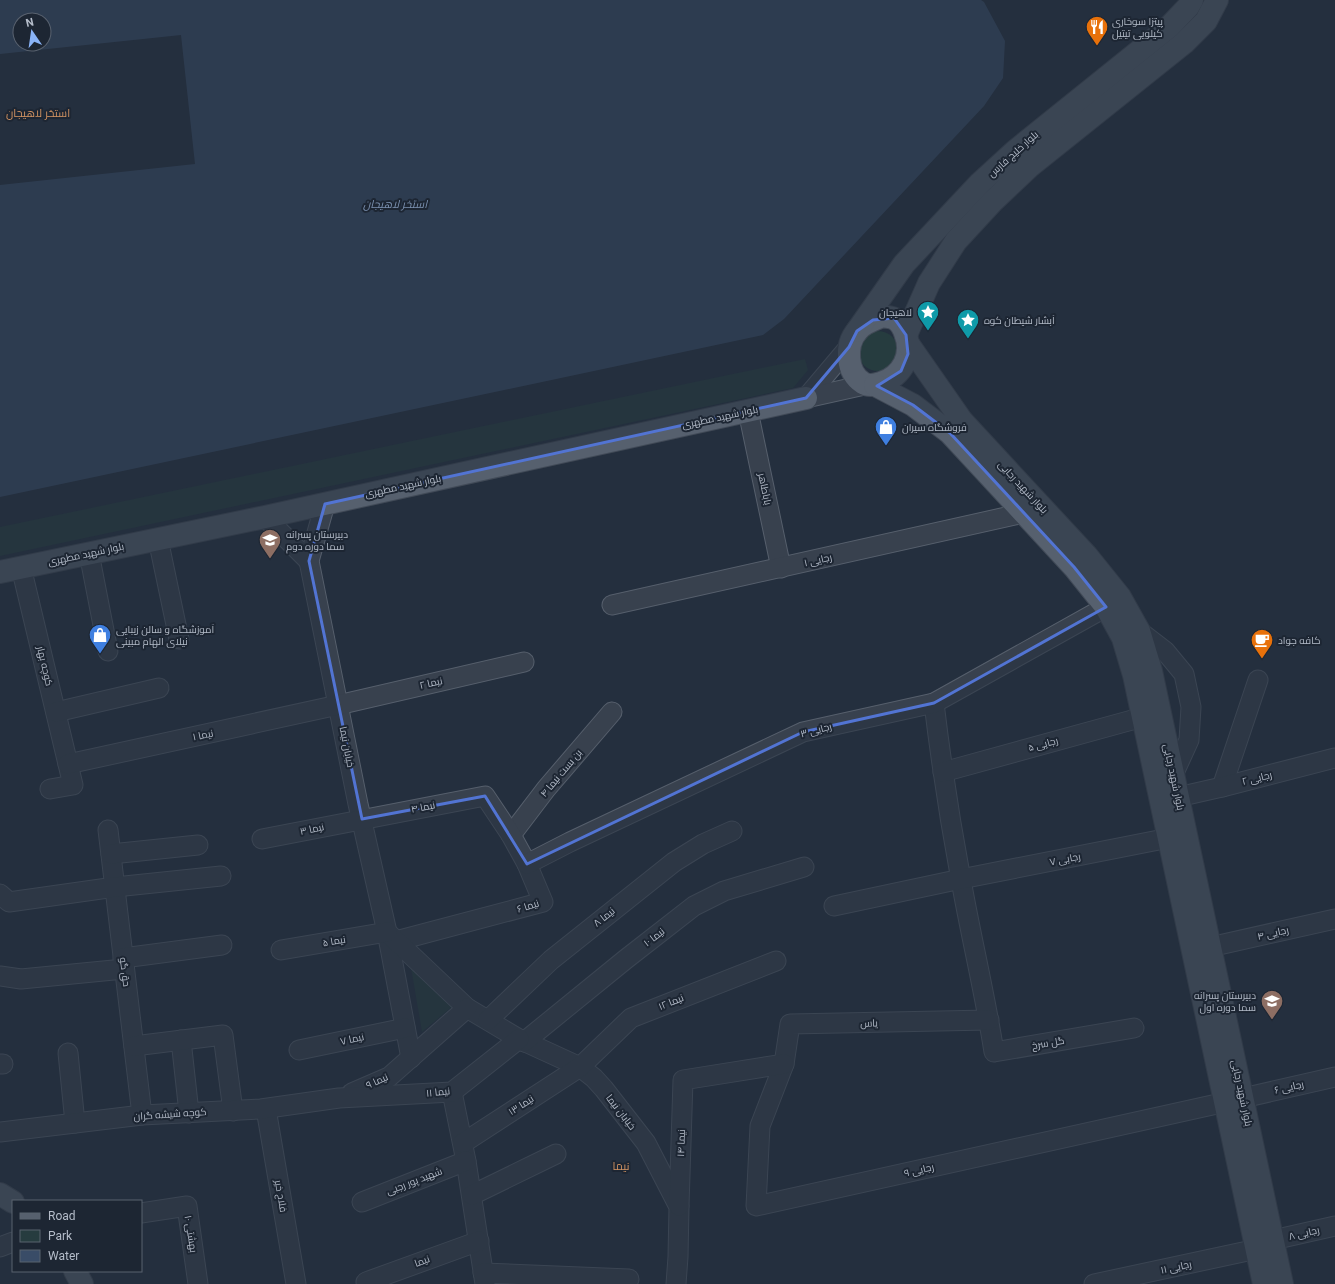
<svg xmlns="http://www.w3.org/2000/svg" width="1335" height="1284" viewBox="0 0 1335 1284" font-family="Roboto,Cairo,sans-serif">
<style>
.green{fill:#263c3f}
.water{fill:#394c67;fill-rule:evenodd}
.lines{fill:none;stroke-linecap:round;stroke-linejoin:round}
.minor-casing{stroke:#565f6c;stroke-width:21}
.major-casing{stroke:#414a57;stroke-width:24}
.minor{stroke:#38414e;stroke-width:19}
.major{stroke:#56606e;stroke-width:22}
.marked{fill:none;stroke:#5274d3;stroke-width:3;stroke-linejoin:round}
.labels{text-anchor:middle;dominant-baseline:central;stroke-width:4;stroke-linejoin:round;paint-order:stroke}
.poi-label{font-size:10px;fill:#b4bcc9;stroke:#1d2633;text-anchor:start}
.street-label{font-size:10px;fill:#b4bcc9;stroke:#1d2633}
.neighbourhood-label{font-size:11px;fill:#d59563;stroke:#1d2633}
.water-label{font-size:11px;font-style:italic;fill:#7c92b1;stroke:#1d2633}
</style>
<rect width="100%" height="100%" fill="#242f3e"/>
<g class="green">
<circle cx="878" cy="351" r="20"/>
<path d="M 805,359 L 808,370 L 793,388 L 0,556 L 0,527 Z"/>
<path d="M 411,968 L 453,1006 L 422,1032 Z"/>
</g>
<path class="water" d="M 0,0 L 981,0 L 984,2 L 1005,41 L 1003,78 L 984,106 L 784,319 L 763,335 L 0,497 L 0,185 L 195,164 L 181,35 L 0,54 ZM 20,20 L 44,20 L 44,44 L 20,44 Z"/>
<g class="lines">
<g class="minor-casing">
<g id="minor">
<path d="M 806,398 L 849,347"/>
<path d="M 806,398 L 869,384"/>
<path d="M 748,411 L 781,568"/>
<path d="M 325,504 L 309,561 L 358,804 L 387,932 L 411,1058"/>
<path d="M 265,517 L 309,561"/>
<path d="M 158,539 L 179,639"/>
<path d="M 89,553 L 108,651"/>
<path d="M 21,567 L 73,785 L 50,789"/>
<path d="M 612,605 L 1024,513"/>
<path d="M 1139,631 L 1165,651 L 1184,674 L 1191,707 L 1189,740 L 1173,775"/>
<path d="M 934,703 C 941,762 950,821 961,880 C 971,937 985,994 994,1052 L 1134,1028"/>
<path d="M 56,712 L 159,688"/>
<path d="M 68,764 L 338,705 L 524,662"/>
<path d="M 943,772 L 1143,717"/>
<path d="M 1222,787 L 1258,680"/>
<path d="M 1178,797 L 1222,787 L 1335,758"/>
<path d="M 108,830 L 142,1115"/>
<path d="M 511,835 L 546,789 L 612,712"/>
<path d="M 262,839 L 485,796 L 511,835 L 527,864 L 543,902 L 396,941"/>
<path d="M 111,854 L 198,845"/>
<path d="M 527,864 L 570,842 L 803,732 L 934,703 L 1106,607"/>
<path d="M 0,894 L 9,902 L 115,887 L 221,876"/>
<path d="M 834,906 L 961,879 L 1169,838"/>
<path d="M 390,935 L 467,1008 L 519,1039 L 580,1067 L 594,1078 L 604,1089 L 646,1143 L 679,1207 L 678,1257 L 676,1284"/>
<path d="M 1210,947 L 1335,919"/>
<path d="M 281,950 L 387,932"/>
<path d="M 123,958 L 222,945"/>
<path d="M 0,976 L 21,979 L 124,969"/>
<path d="M 488,1020 L 551,960 L 674,862 L 703,844 L 732,831"/>
<path d="M 989,1020 L 790,1024 L 784,1064 L 760,1126 L 756,1206 L 1226,1102"/>
<path d="M 181,1040 L 189,1113"/>
<path d="M 524,1042 L 626,959 L 694,906 L 724,891 L 804,867"/>
<path d="M 134,1046 L 223,1035 L 233,1111"/>
<path d="M 299,1050 L 405,1028"/>
<path d="M 68,1053 L 75,1123"/>
<path d="M 0,1064 L 3,1064"/>
<path d="M 452,1092 L 466,1161 L 485,1284"/>
<path d="M 352,1093 L 389,1077 L 467,1008"/>
<path d="M 1243,1098 L 1335,1077"/>
<path d="M 266,1109 L 296,1284"/>
<path d="M 0,1132 L 142,1115 L 261,1109 L 339,1098 L 452,1092 L 519,1039"/>
<path d="M 463,1143 L 580,1067 L 631,1018 L 776,961"/>
<path d="M 472,1195 L 556,1154"/>
<path d="M 362,1202 L 466,1161"/>
<path d="M 679,1206 L 683,1080 L 784,1064"/>
<path d="M 141,1213 L 187,1206 L 198,1284"/>
<path d="M 1273,1240 L 1335,1226"/>
<path d="M 0,1247 L 13,1242"/>
<path d="M 483,1273 L 629,1279"/>
<path d="M 366,1282 L 479,1241"/>
<path d="M 1094,1284 L 1257,1249"/>
</g>
</g>
<g class="major-casing">
<g id="major">
<path d="M 883,316 C 886,317 892,317 895,319 C 900,322 903,327 905,333 C 914,355 902,376 881,383 C 875,385 868,386 863,383 C 846,373 845,345 857,331 C 863,323 873,320 883,316 Z"/>
<path d="M 857,331 L 904,264 L 980,183 L 1015,151 L 1169,27 L 1188,7 L 1192,0"/>
<path d="M 906,335 L 929,283 L 956,241 L 992,202 L 1029,167 L 1184,43 L 1206,21 L 1217,0"/>
<path d="M 909,345 L 962,421 L 1087,556 L 1120,597 L 1139,631 L 1151,671 L 1282,1284"/>
<path d="M 875,385 L 913,405 L 950,433 L 1074,567 L 1106,607 L 1123,638 L 1134,675 L 1264,1284"/>
<path d="M 0,572 L 265,517 L 806,398"/>
<path d="M 0,1194 L 13,1202"/>
<path d="M 75,1271 L 82,1284"/>
</g>
</g>
<use href="#minor" class="minor"/>
<use href="#major" class="major"/>
</g>
<path d="M0 0H1335V1284H0ZM 894,318 L 906,335 L 908,354 L 901,371 L 877,386 L 913,405 L 950,433 L 1074,567 L 1106,607 L 934,703 L 803,732 L 527,864 L 485,796 L 362,819 L 309,561 L 325,504 L 806,398 L 849,347 L 857,331 L 873,320 Z" fill="#242f3e" fill-opacity=".55" fill-rule="evenodd"/>
<path class="marked" d="M 894,318 L 906,335 L 908,354 L 901,371 L 877,386 L 913,405 L 950,433 L 1074,567 L 1106,607 L 934,703 L 803,732 L 527,864 L 485,796 L 362,819 L 309,561 L 325,504 L 806,398 L 849,347 L 857,331 L 873,320 Z"/>
<defs>
<g id="restaurant-pin" transform="scale(1.15)"><path d="M0 17L-7.5 6A9.5 9.5 0 1 1 7.5 6Z" fill="#e8710a" stroke="#1d2633"/><path d="M-5-6h1v4h1v-4h1v4h1v-4h1v5L-1.5 .5V6h-2V.5L-5-1ZM5-6V6H3V1.5H1.5Q1.5-4 5-6Z" fill="#fff"/></g>
<g id="sight-pin" transform="scale(1.15)"><path d="M0 17L-7.5 6A9.5 9.5 0 1 1 7.5 6Z" fill="#0f9aa8" stroke="#1d2633"/><path d="M0-6L1.8-2.2L6-1.7L2.9 1.2L3.7 5.4L0 3.3L-3.7 5.4L-2.9 1.2L-6-1.7L-1.8-2.2Z" fill="#fff"/></g>
<g id="shop-pin" transform="scale(1.15)"><path d="M0 17L-7.5 6A9.5 9.5 0 1 1 7.5 6Z" fill="#3f7fe0" stroke="#1d2633"/><path d="M-5-2.5h2.3a2.7 3.5 0 0 1 5.4 0H5L5.5 6h-11ZM-1.5-2.5h3a1.5 2.3 0 0 0-3 0Z" fill="#fff"/></g>
<g id="school-pin" transform="scale(1.15)"><path d="M0 17L-7.5 6A9.5 9.5 0 1 1 7.5 6Z" fill="#8d6e63" stroke="#1d2633"/><path d="M0-5L7-2L0 1L-7-2ZM-4 1L0 2.5L4 1V4Q0 6-4 4Z" fill="#fff"/></g>
<g id="cafe-pin" transform="scale(1.15)"><path d="M0 17L-7.5 6A9.5 9.5 0 1 1 7.5 6Z" fill="#e8710a" stroke="#1d2633"/><path d="M-5.5-4.5H6V0H3Q3 3.5 0 3.5H-2.5Q-5.5 3.5-5.5 0ZM3-3.2v2h1.7v-2ZM-6 4.5H4V6H-6Z" fill="#fff"/></g>
</defs>
<g fill-rule="evenodd">
<use href="#restaurant-pin" x="1097" y="27"/>
<use href="#sight-pin" x="928" y="312"/>
<use href="#sight-pin" x="968" y="320"/>
<use href="#shop-pin" x="886" y="427"/>
<use href="#school-pin" x="270" y="540"/>
<use href="#shop-pin" x="100" y="635"/>
<use href="#cafe-pin" x="1262" y="640"/>
<use href="#school-pin" x="1272" y="1001"/>
</g>
<g class="labels">
<g class="poi-label">
<text x="1112" y="21">پیتزا سوخاری<tspan x="1112" dy="12">کیلویی تیتیل</tspan></text>
<text x="912" y="312" text-anchor="end">لاهيجان</text>
<text x="984" y="320">آبشار شیطان کوه</text>
<text x="902" y="427">فروشگاه سیران</text>
<text x="286" y="534">دبیرستان پسرانه<tspan x="286" dy="12">سما دوره دوم</tspan></text>
<text x="116" y="629">آموزشگاه و سالن زیبایی<tspan x="116" dy="12">نیلای الهام مبینی</tspan></text>
<text x="1278" y="640">کافه جواد</text>
<text x="1256" y="995" text-anchor="end">دبیرستان پسرانه<tspan x="1256" dy="12">سما دوره اول</tspan></text>
</g>
<g class="street-label">
<text transform="translate(1013 154) rotate(-42)">بلوار خلیج فارس</text>
<text transform="translate(720 417) rotate(-12)">بلوار شهید مطهری</text>
<text transform="translate(403 486) rotate(-12)">بلوار شهید مطهری</text>
<text transform="translate(1023 487) rotate(47)">بلوار شهید رجایی</text>
<text transform="translate(765 489) rotate(78)">باباطاهر</text>
<text transform="translate(86 554) rotate(-12)">بلوار شهید مطهری</text>
<text transform="translate(818 560) rotate(-13)">رجایی ۱</text>
<text transform="translate(45 666) rotate(77)">کوچه بهار</text>
<text transform="translate(431 683) rotate(-13)">نیما ۲</text>
<text transform="translate(816 730) rotate(-15)">رجایی ۳</text>
<text transform="translate(203 735) rotate(-12)">نیما ۱</text>
<text transform="translate(1043 744) rotate(-15)">رجایی ۵</text>
<text transform="translate(347 747) rotate(79)">خیابان نیما</text>
<text transform="translate(561 773) rotate(-50)">بن بست نیما ۴</text>
<text transform="translate(1174 777) rotate(78)">بلوار شهید رجایی</text>
<text transform="translate(1257 778) rotate(-14)">رجایی ۲</text>
<text transform="translate(423 807) rotate(-11)">نیما ۴</text>
<text transform="translate(312 829) rotate(-12)">نیما ۳</text>
<text transform="translate(1065 859) rotate(-11)">رجایی ۷</text>
<text transform="translate(528 906) rotate(-18)">نیما ۶</text>
<text transform="translate(604 917) rotate(-39)">نیما ۸</text>
<text transform="translate(1273 933) rotate(-13)">رجایی ۴</text>
<text transform="translate(654 937) rotate(-38)">نیما ۱۰</text>
<text transform="translate(334 941) rotate(-10)">نیما ۵</text>
<text transform="translate(125 972) rotate(83)">حق گو</text>
<text transform="translate(671 1002) rotate(-22)">نیما ۱۲</text>
<text transform="translate(869 1023) rotate(-1)">یاس</text>
<text transform="translate(352 1039) rotate(-12)">نیما ۷</text>
<text transform="translate(1048 1043) rotate(-10)">گل سرخ</text>
<text transform="translate(377 1081) rotate(-25)">نیما ۹</text>
<text transform="translate(1289 1087) rotate(-13)">رجایی ۶</text>
<text transform="translate(438 1092) rotate(-6)">نیما ۱۱</text>
<text transform="translate(1242 1093) rotate(78)">بلوار شهید رجایی</text>
<text transform="translate(521 1105) rotate(-33)">نیما ۱۳</text>
<text transform="translate(621 1112) rotate(52)">خیابان نیما</text>
<text transform="translate(170 1114) rotate(-4)">کوچه شیشه گران</text>
<text transform="translate(681 1143) rotate(-88)">نیما ۱۴</text>
<text transform="translate(919 1170) rotate(-13)">رجایی ۹</text>
<text transform="translate(414 1181) rotate(-21)">شهید پور رجبی</text>
<text transform="translate(281 1196) rotate(80)">فلاح خیر</text>
<text transform="translate(1304 1233) rotate(-13)">رجایی ۸</text>
<text transform="translate(191 1234) rotate(81)">بهشتی ۱۰</text>
<text transform="translate(422 1261) rotate(-20)">نیما</text>
<text transform="translate(1176 1267) rotate(-12)">رجایی ۱۱</text>
</g>
<g class="neighbourhood-label">
<text x="38" y="113">استخر لاهیجان</text>
<text x="621" y="1166">نیما</text>
</g>
<g class="water-label">
<text x="395" y="204">استخر لاهیجان</text>
</g>
</g>
<rect x="12" y="1200" width="130" height="72" fill="#1d2633" stroke="#59626f"/>
<rect x="20" y="1213" width="20" height="6" fill="#56606e" stroke="#59626f"/>
<text x="48" y="1220" font-size="12" fill="#b4bcc9">Road</text>
<rect x="20" y="1230" width="20" height="12" fill="#263c3f" stroke="#59626f"/>
<text x="48" y="1240" font-size="12" fill="#b4bcc9">Park</text>
<rect x="20" y="1250" width="20" height="12" fill="#394c67" stroke="#59626f"/>
<text x="48" y="1260" font-size="12" fill="#b4bcc9">Water</text>
<g transform="translate(32 32) rotate(347)"><circle r="19" fill="#1d2633" stroke="#59626f"/>
<path d="M0-3L7 15L0 10L-7 15Z" fill="#8ab4f8"/>
<text y="-6" font-size="11" font-weight="bold" text-anchor="middle" fill="#b4bcc9">N</text>
</g>
</svg>
